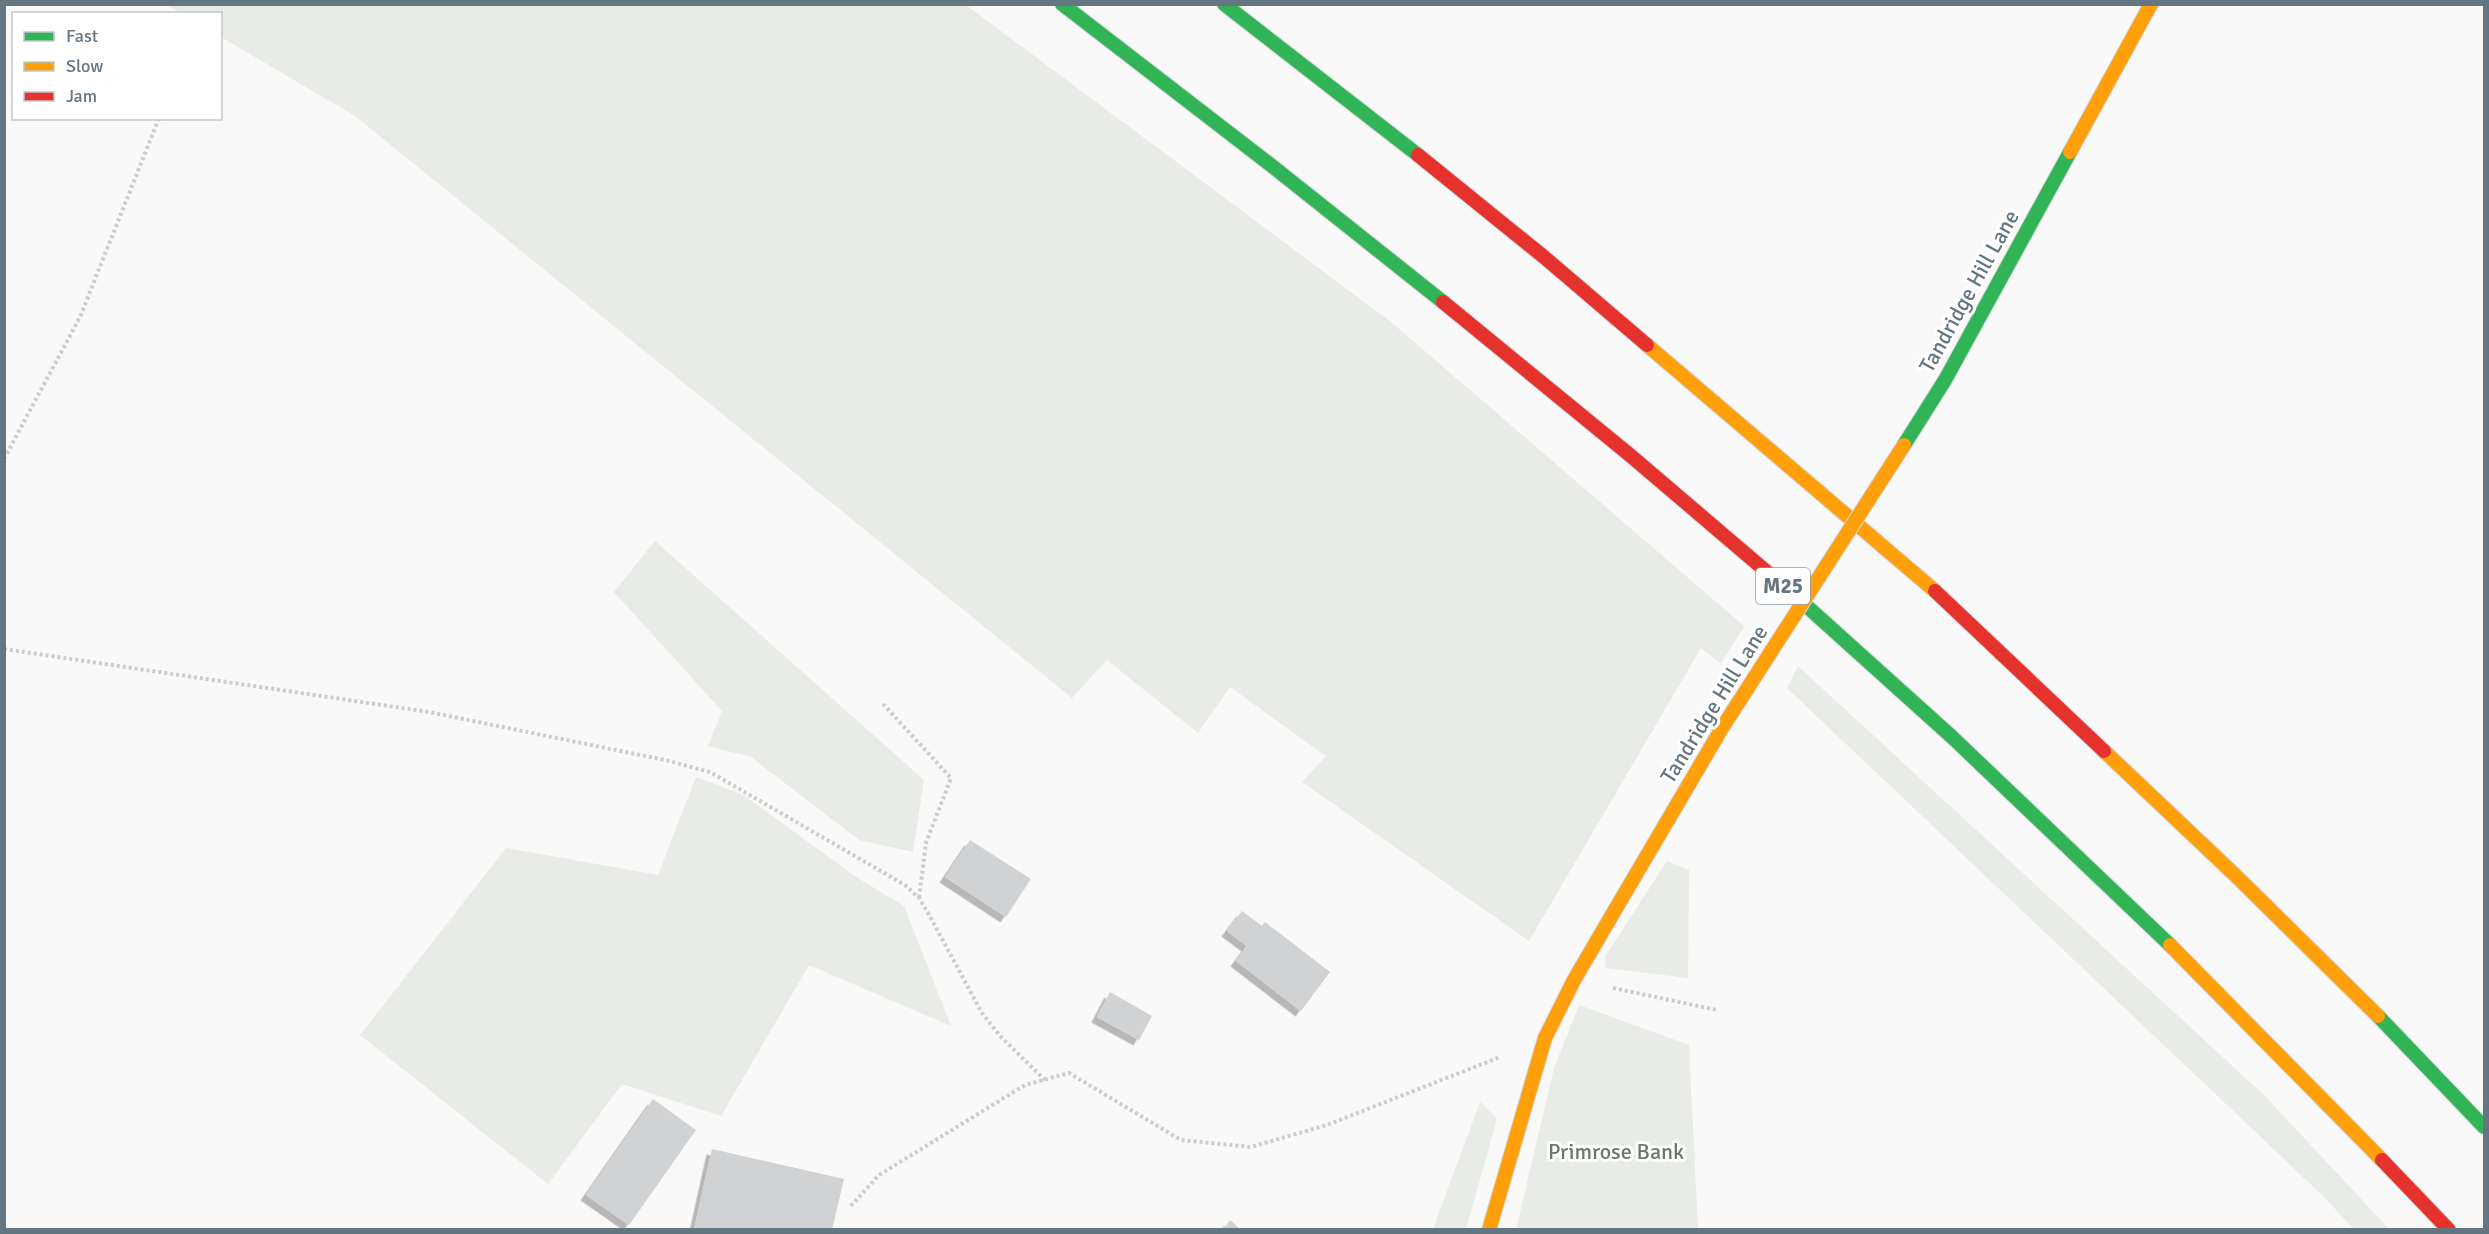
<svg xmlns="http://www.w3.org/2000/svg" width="2489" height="1234" viewBox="0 0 2489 1234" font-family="Signika,sans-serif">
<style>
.green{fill:#e8ebe6}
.building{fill:#d0d2d3;filter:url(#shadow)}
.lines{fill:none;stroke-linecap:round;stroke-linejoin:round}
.fast-casing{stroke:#d5d6d7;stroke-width:16}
.slow-casing{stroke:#d5d6d7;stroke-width:16}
.jam-casing{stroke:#d5d6d7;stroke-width:16}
.path{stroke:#cbcccd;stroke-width:4;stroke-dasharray:3 3;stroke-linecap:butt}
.fast{stroke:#30b455;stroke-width:14}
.slow{stroke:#ff9f0a;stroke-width:14}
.jam{stroke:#e5322d;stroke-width:14}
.slow-bridge-casing{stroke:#d5d6d7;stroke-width:16;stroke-linecap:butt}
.slow-bridge{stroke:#ff9f0a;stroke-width:14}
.labels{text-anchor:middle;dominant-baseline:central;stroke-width:6;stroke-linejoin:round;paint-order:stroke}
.shield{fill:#fff;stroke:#939fa8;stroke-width:1.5}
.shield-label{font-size:21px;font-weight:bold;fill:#657683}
.street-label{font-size:22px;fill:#657683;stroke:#fff}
.park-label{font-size:22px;fill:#687a64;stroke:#fff}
</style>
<defs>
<filter id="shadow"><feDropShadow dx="-5.5" dy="5.5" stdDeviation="0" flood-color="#0004"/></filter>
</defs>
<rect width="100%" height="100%" fill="#f9f9f9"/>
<g class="green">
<path d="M 166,5 L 966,5 L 1391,322 L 1744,626 L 1721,664 L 1701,648 L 1529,941 L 1302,782 L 1326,756 L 1230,687 L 1198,733 L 1107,660 L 1072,698 L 355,116 L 221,37 L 220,14 L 181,13 Z"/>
<path d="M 655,541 L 924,780 L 913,852 L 859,840 L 751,757 L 708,746 L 722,711 L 614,592 Z"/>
<path d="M 1798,666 L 2265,1096 L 2389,1229 L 2354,1229 L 2322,1195 L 1787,688 Z"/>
<path d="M 696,777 L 744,795 L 856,877 L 904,906 L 951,1026 L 809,965 L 721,1116 L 622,1084 L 548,1184 L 360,1035 L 506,848 L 658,875 Z"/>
<path d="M 1667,861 L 1689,870 L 1688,978 L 1606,968 L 1605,957 Z"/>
<path d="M 1579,1005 L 1689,1045 L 1698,1229 L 1516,1230 L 1554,1068 Z"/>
<path d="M 1480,1102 L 1497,1119 L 1466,1229 L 1433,1229 Z"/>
</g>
<g class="building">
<path d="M 970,840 L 1031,879 L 1006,917 L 945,877 Z"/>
<path d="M 1242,911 L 1262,926 L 1265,922 L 1330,972 L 1301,1011 L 1236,961 L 1247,946 L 1227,931 Z"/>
<path d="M 1110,992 L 1152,1016 L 1139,1040 L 1097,1017 Z"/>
<path d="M 653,1099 L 696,1130 L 629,1225 L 586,1195 Z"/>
<path d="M 712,1149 L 844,1179 L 832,1230 L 694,1230 Z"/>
<path d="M 1230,1220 L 1241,1230 L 1223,1230 Z"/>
</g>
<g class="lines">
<g class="fast-casing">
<g id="fast">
<path d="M 1062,4 L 1272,166 L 1443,302"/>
<path d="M 1224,4 L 1418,155"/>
<path d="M 1904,445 L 1945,380 L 2070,152"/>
<path d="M 1801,601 L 1952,737 L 2170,945"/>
<path d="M 2378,1016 L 2484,1127"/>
</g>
</g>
<g class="slow-casing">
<g id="slow">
<path d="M 2070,152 L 2151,4"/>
<path d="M 1647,345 L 1935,591"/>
<path d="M 2104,751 L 2235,875 L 2378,1016"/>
<path d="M 2170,945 L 2382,1160"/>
<path d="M 1489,1230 L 1545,1038 L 1574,980 L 1615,910"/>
</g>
</g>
<g class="jam-casing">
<g id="jam">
<path d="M 1418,155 L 1544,257 L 1647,345"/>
<path d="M 1443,302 L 1631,456 L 1801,601"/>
<path d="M 1935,591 L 2104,751"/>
<path d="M 2382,1160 L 2449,1230"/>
</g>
</g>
<g class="path">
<path d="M 4,459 L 80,317 L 159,118"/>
<path d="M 4,649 L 429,712 L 665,760 L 710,772 L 905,885 L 919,898 L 928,913 L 982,1013 L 1001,1037 L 1045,1080"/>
<path d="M 883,704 L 951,778 L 926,843 L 919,898"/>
<path d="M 1613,988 L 1717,1010"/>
<path d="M 851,1206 L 879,1175 L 1025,1085 L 1069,1073 L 1181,1140 L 1251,1147 L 1327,1125 L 1500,1057"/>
</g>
<use href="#fast" class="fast"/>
<use href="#slow" class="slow"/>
<use href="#jam" class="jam"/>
<g class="slow-bridge-casing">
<path id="slow-bridge" d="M 1615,910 L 1722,728 L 1904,445"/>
</g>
<use href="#slow-bridge" class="slow-bridge"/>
</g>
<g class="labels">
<rect class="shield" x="1756" y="568" width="54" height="36" rx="4.5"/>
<g class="shield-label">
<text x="1783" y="586">M25</text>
</g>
<g class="street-label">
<text transform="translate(1969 291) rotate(-61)">Tandridge Hill Lane</text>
<text transform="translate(1714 704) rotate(-58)">Tandridge Hill Lane</text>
</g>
<g class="park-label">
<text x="1616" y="1151">Primrose Bank</text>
</g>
</g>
<rect width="2489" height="1234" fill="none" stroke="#657683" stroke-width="12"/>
<rect x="12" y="12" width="210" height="108" fill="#ffffff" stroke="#c1c8cd" stroke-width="1.5"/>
<rect x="24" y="32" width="30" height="9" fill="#30b455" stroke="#c1c8cd" stroke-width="1.5"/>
<text x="66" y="42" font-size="18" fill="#657683">Fast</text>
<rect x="24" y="62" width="30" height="9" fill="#ff9f0a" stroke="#c1c8cd" stroke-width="1.5"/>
<text x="66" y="72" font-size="18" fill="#657683">Slow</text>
<rect x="24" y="92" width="30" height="9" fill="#e5322d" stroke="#c1c8cd" stroke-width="1.5"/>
<text x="66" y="102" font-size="18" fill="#657683">Jam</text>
</svg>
